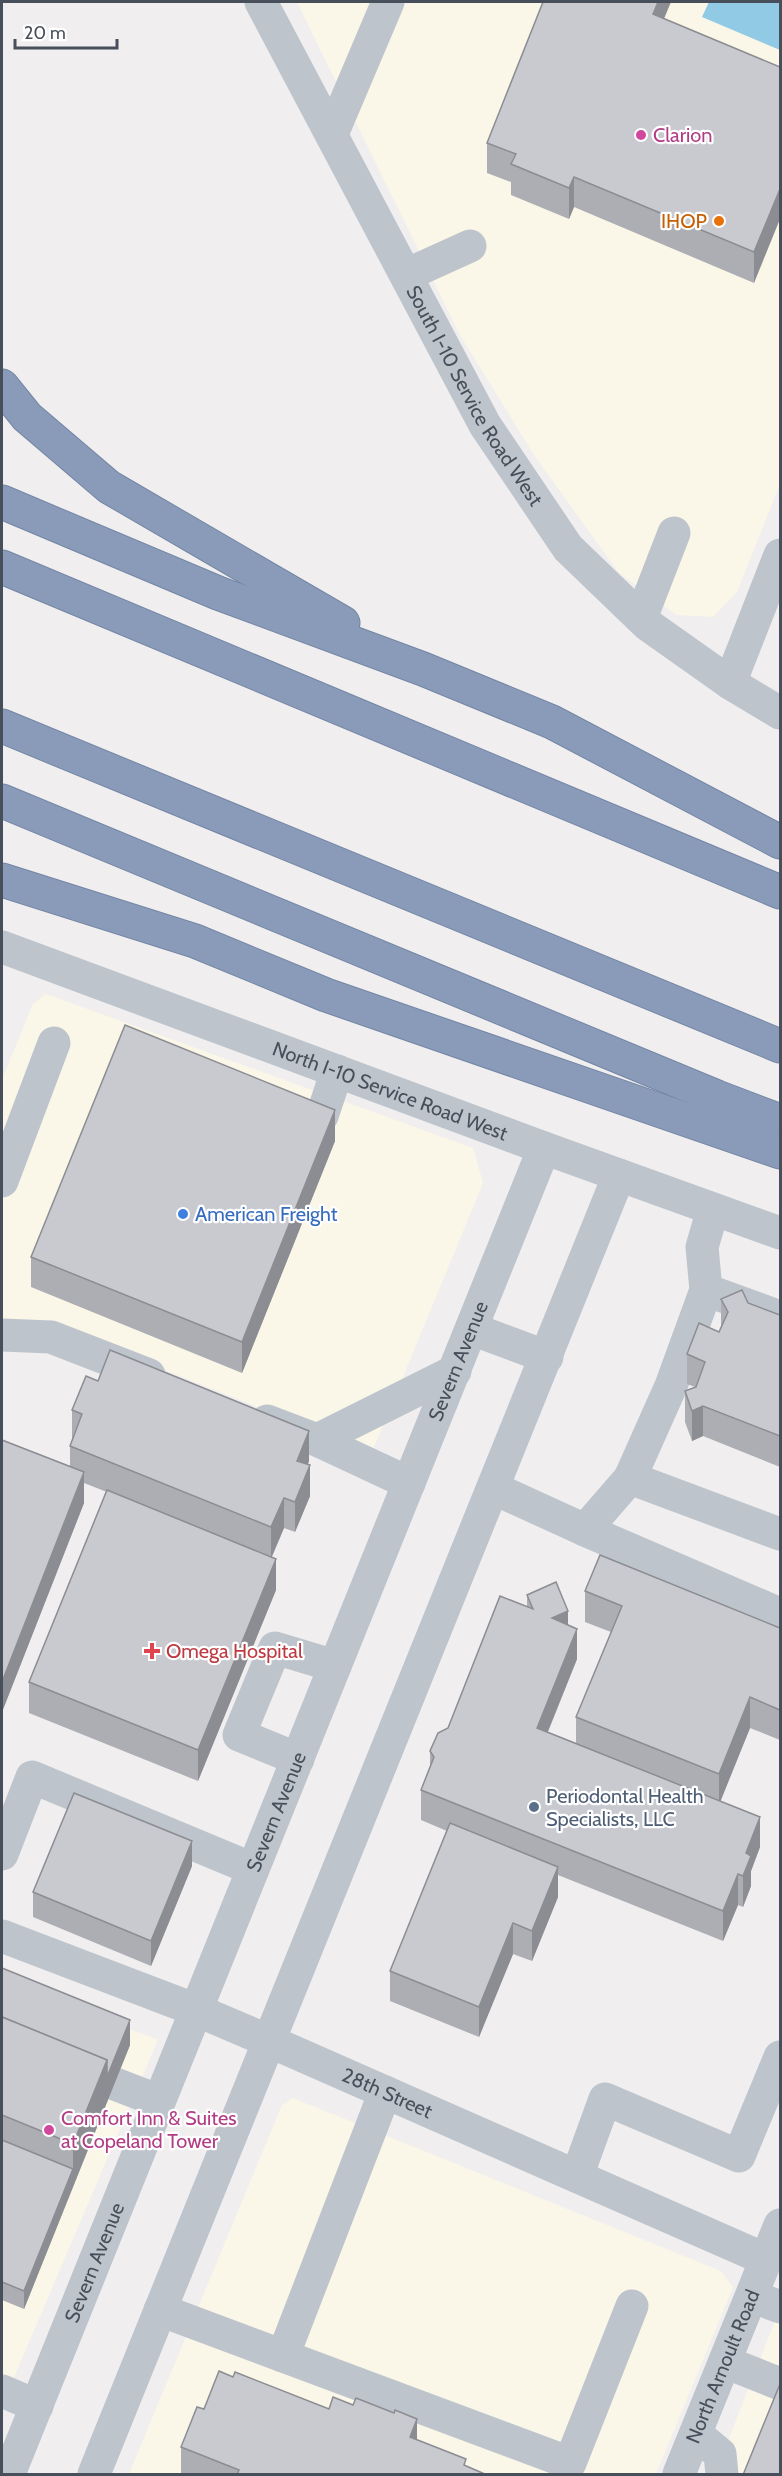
<svg xmlns="http://www.w3.org/2000/svg" width="782" height="2476" viewBox="0 0 782 2476" font-family="Cabin,sans-serif">
<style>
.commercial{fill:#faf7e8}
.water{fill:#90cae5}
.lines{fill:none;stroke-linecap:round;stroke-linejoin:round}
.highway-casing{stroke:#7486a5;stroke-width:35}
.minor{stroke:#bdc4cc;stroke-width:33}
.highway{stroke:#899bb9;stroke-width:33}
.wall{fill:#acaeb3}
.shaded-wall{fill:#8c8d92}
.building{fill:#c8cad0;stroke:#8c8d92;stroke-width:1.5}
.hotel-dot{fill:#d1479c;stroke:#fff;stroke-width:2}
.food-dot{fill:#e8710a;stroke:#fff;stroke-width:2}
.shop-dot{fill:#3f7fe0;stroke:#fff;stroke-width:2}
.health-dot{fill:#e0444e;stroke:#fff;stroke-width:2}
.service-dot{fill:#5c6f8a;stroke:#fff;stroke-width:2}
.labels{text-anchor:middle;dominant-baseline:central;stroke-width:4.5;stroke-linejoin:round;paint-order:stroke}
.hotel-label{font-size:20px;fill:#b23c85;stroke:#fff;text-anchor:start}
.food-label{font-size:20px;fill:#c56008;stroke:#fff;text-anchor:end}
.street-label{font-size:20px;fill:#474f5a;stroke:#fff}
.shop-label{font-size:20px;fill:#366cbe;stroke:#fff;text-anchor:start}
.health-label{font-size:20px;fill:#be3a42;stroke:#fff;text-anchor:start}
.service-label{font-size:20px;fill:#4e5e75;stroke:#fff;text-anchor:start}
</style>
<rect width="100%" height="100%" fill="#f0eeee"/>
<g class="commercial">
<path d="M 297,2 L 780,2 L 780,484 L 737,592 L 713,617 L 676,615 L 619,573 L 534,455 L 460,335 Z"/>
<path d="M 46,994 L 473,1148 L 483,1183 L 372,1452 L 50,1325 L 2,1322 L 2,1079 L 33,1004 Z"/>
<path d="M 2,1979 L 158,2040 L 12,2382 L 2,2377 Z"/>
<path d="M 293,2098 L 721,2271 L 733,2287 L 656,2474 L 129,2474 L 282,2105 Z"/>
<path d="M 780,2308 L 780,2474 L 715,2474 Z"/>
</g>
<path class="water" d="M 709,2 L 780,3 L 780,50 L 702,17 Z"/>
<g class="lines">
<g class="highway-casing">
<g id="highway">
<path d="M 2,386 L 27,417 L 109,487 L 343,623"/>
<path d="M 2,502 L 218,593 L 423,669 L 552,722 L 780,842"/>
<path d="M 2,567 L 780,892"/>
<path d="M 2,726 L 780,1046"/>
<path d="M 2,801 L 717,1097 L 780,1121"/>
<path d="M 2,880 L 195,941 L 326,995 L 780,1152"/>
</g>
</g>
<g class="minor">
<path id="s1" d="M 261,2 L 485,425 L 568,548 L 648,625 L 730,683 L 780,713"/>
<path d="M 332,134 L 388,2"/>
<path d="M 406,275 L 470,246"/>
<path d="M 641,618 L 674,533"/>
<path d="M 730,683 L 780,555"/>
<path id="s2" d="M 2,947 L 544,1148 L 780,1233"/>
<path d="M 322,1116 L 337,1071"/>
<path d="M 2,1181 L 54,1043"/>
<path d="M 713,1209 L 702,1247 L 706,1290 L 780,1317"/>
<path d="M 706,1290 L 671,1386 L 630,1478 L 780,1534"/>
<path d="M 472,1329 L 547,1357"/>
<path d="M 2,1335 L 51,1337 L 149,1375"/>
<path d="M 267,1421 L 317,1440 L 409,1483"/>
<path d="M 317,1440 L 455,1371"/>
<path d="M 493,1488 L 585,1530 L 630,1478"/>
<path d="M 585,1530 L 780,1614"/>
<path d="M 298,1759 L 239,1735 L 275,1648 L 335,1666"/>
<path d="M 2,1854 L 32,1777 L 253,1869"/>
<path id="s3" d="M 2,1936 L 196,2010 L 269,2041 L 767,2260"/>
<path d="M 115,2084 L 159,2101"/>
<path d="M 577,2176 L 605,2099 L 739,2156 L 780,2057"/>
<path d="M 752,2296 L 780,2307"/>
<path d="M 160,2310 L 570,2463 L 632,2306"/>
<path d="M 283,2356 L 385,2092"/>
<path d="M 725,2362 L 780,2384"/>
<path d="M 2,2391 L 37,2406"/>
<path d="M 696,2434 L 720,2454 L 722,2474"/>
<path id="s4" d="M 9,2474 L 544,1148"/>
<path d="M 94,2474 L 619,1175"/>
<path id="s5" d="M 679,2474 L 780,2225"/>
</g>
<use href="#highway" class="highway"/>
</g>
<g class="wall">
<path d="M 664,19 L 780,67 L 754,283 L 574,207 L 569,219 L 511,195 L 511,182 L 487,173 L 487,143 Z"/>
<path d="M 335,1141 L 242,1373 L 31,1287 L 31,1257 Z"/>
<path d="M 721,1299 L 748,1303 L 780,1315 L 780,1467 L 703,1436 L 692,1441 L 685,1422 L 685,1391 L 695,1387 L 687,1384 L 687,1354 L 719,1332 L 721,1327 Z"/>
<path d="M 72,1410 L 309,1461 L 308,1464 L 310,1496 L 295,1532 L 284,1528 L 272,1557 L 276,1590 L 198,1781 L 29,1713 L 29,1682 L 107,1492 L 84,1483 L 84,1503 L 2,1712 L 2,1440 L 70,1466 L 70,1446 L 72,1441 Z"/>
<path d="M 585,1591 L 780,1628 L 780,1740 L 750,1728 L 720,1801 L 760,1847 L 751,1871 L 751,1886 L 743,1907 L 738,1905 L 723,1941 L 558,1875 L 558,1897 L 532,1961 L 513,1954 L 479,2037 L 390,2001 L 390,1971 L 447,1831 L 421,1820 L 421,1790 L 430,1766 L 430,1751 L 448,1728 L 527,1606 L 527,1595 L 568,1625 L 577,1659 L 548,1732 L 576,1743 L 576,1717 L 611,1632 L 585,1622 Z"/>
<path d="M 192,1866 L 151,1966 L 33,1917 L 33,1892 Z"/>
<path d="M 2,1968 L 130,2045 L 24,2309 L 2,2300 Z"/>
<path d="M 233,2377 L 329,2409 L 417,2440 L 466,2466 L 487,2475 L 181,2475 L 181,2447 L 204,2409 Z"/>
</g>
<g class="shaded-wall">
<path d="M 658,2 L 671,2 L 653,45 L 653,14 Z"/>
<path d="M 574,177 L 574,207 L 569,219 L 569,188 Z"/>
<path d="M 780,189 L 780,219 L 754,283 L 754,252 Z"/>
<path d="M 335,1110 L 335,1141 L 242,1373 L 242,1342 Z"/>
<path d="M 703,1406 L 703,1436 L 692,1441 L 692,1411 Z"/>
<path d="M 309,1431 L 309,1461 L 297,1491 L 297,1461 Z"/>
<path d="M 310,1465 L 310,1496 L 295,1532 L 295,1502 Z"/>
<path d="M 84,1472 L 84,1503 L 2,1712 L 2,1682 Z"/>
<path d="M 284,1498 L 284,1528 L 271,1558 L 271,1527 Z"/>
<path d="M 276,1559 L 276,1590 L 198,1781 L 198,1750 Z"/>
<path d="M 568,1611 L 568,1641 L 552,1618 Z"/>
<path d="M 577,1629 L 577,1659 L 537,1758 L 537,1728 Z"/>
<path d="M 750,1697 L 750,1728 L 719,1805 L 719,1774 Z"/>
<path d="M 760,1817 L 760,1847 L 751,1871 L 751,1886 L 743,1907 L 743,1876 L 746,1853 Z"/>
<path d="M 192,1841 L 192,1866 L 151,1966 L 151,1941 Z"/>
<path d="M 558,1867 L 558,1897 L 532,1961 L 532,1931 Z"/>
<path d="M 738,1874 L 738,1905 L 723,1941 L 723,1911 Z"/>
<path d="M 513,1923 L 513,1954 L 479,2037 L 479,2007 Z"/>
<path d="M 130,2020 L 130,2045 L 24,2309 L 24,2291 L 73,2169 L 73,2144 L 107,2060 Z"/>
<path d="M 417,2419 L 417,2449 L 410,2437 Z"/>
</g>
<g class="building">
<path d="M 543,2 L 658,2 L 653,14 L 780,67 L 780,189 L 754,252 L 574,177 L 569,188 L 511,164 L 516,154 L 487,143 Z"/>
<path d="M 125,1025 L 335,1110 L 242,1342 L 31,1257 Z"/>
<path d="M 742,1290 L 748,1303 L 780,1315 L 780,1436 L 703,1406 L 692,1411 L 685,1391 L 696,1387 L 705,1362 L 687,1354 L 699,1323 L 719,1332 L 728,1312 L 721,1299 Z"/>
<path d="M 110,1350 L 309,1431 L 297,1461 L 310,1465 L 295,1502 L 284,1498 L 271,1527 L 70,1446 L 82,1414 L 72,1410 L 86,1376 L 98,1381 Z"/>
<path d="M 2,1440 L 84,1472 L 2,1682 Z"/>
<path d="M 107,1490 L 276,1559 L 198,1750 L 29,1682 Z"/>
<path d="M 600,1555 L 780,1628 L 780,1710 L 750,1697 L 719,1774 L 576,1717 L 622,1606 L 585,1591 Z"/>
<path d="M 556,1582 L 568,1611 L 552,1618 L 577,1629 L 537,1728 L 760,1817 L 746,1853 L 751,1856 L 743,1876 L 738,1874 L 723,1911 L 421,1790 L 434,1757 L 430,1751 L 438,1733 L 448,1728 L 500,1596 L 533,1609 L 527,1595 Z"/>
<path d="M 74,1793 L 192,1841 L 151,1941 L 33,1892 Z"/>
<path d="M 450,1823 L 558,1867 L 532,1931 L 513,1923 L 479,2007 L 390,1971 Z"/>
<path d="M 2,1968 L 130,2020 L 107,2077 L 107,2060 L 2,2017 Z"/>
<path d="M 2,2017 L 107,2060 L 73,2144 L 2,2115 Z"/>
<path d="M 2,2140 L 73,2169 L 24,2291 L 2,2282 Z"/>
<path d="M 219,2371 L 233,2377 L 235,2372 L 329,2409 L 333,2397 L 353,2405 L 356,2398 L 394,2413 L 395,2410 L 417,2419 L 410,2437 L 466,2459 L 464,2465 L 487,2475 L 237,2475 L 239,2470 L 181,2447 L 197,2407 L 204,2409 Z"/>
<path d="M 780,2384 L 780,2475 L 743,2475 Z"/>
</g>
<g class="hotel-dot">
<circle cx="641" cy="135" r="6"/>
<circle cx="49" cy="2130" r="6"/>
</g>
<circle class="food-dot" cx="719" cy="221" r="6"/>
<circle class="shop-dot" cx="183" cy="1214" r="6"/>
<path class="health-dot" d="M149 1642h6v6h6v6h-6v6h-6v-6h-6v-6h6z"/>
<circle class="service-dot" cx="534" cy="1807" r="6"/>
<g class="labels">
<g class="hotel-label">
<text x="653" y="135">Clarion</text>
<text x="61" y="2118">Comfort Inn &amp; Suites<tspan x="61" dy="23">at Copeland Tower</tspan></text>
</g>
<g class="food-label">
<text x="707" y="221">IHOP</text>
</g>
<g class="street-label">
<text stroke="none"><textPath href="#s1" startOffset="448">South I-10 Service Road West</textPath></text>
<text stroke="none"><textPath href="#s2" startOffset="414">North I-10 Service Road West</textPath></text>
<text stroke="none"><textPath href="#s4" startOffset="1200">Severn Avenue</textPath></text>
<text stroke="none"><textPath href="#s4" startOffset="714">Severn Avenue</textPath></text>
<text stroke="none"><textPath href="#s3" startOffset="416">28th Street</textPath></text>
<text stroke="none"><textPath href="#s4" startOffset="228">Severn Avenue</textPath></text>
<text stroke="none"><textPath href="#s5" startOffset="116">North Arnoult Road</textPath></text>
</g>
<g class="shop-label">
<text x="195" y="1214">American Freight</text>
</g>
<g class="health-label">
<text x="166" y="1651">Omega Hospital</text>
</g>
<g class="service-label">
<text x="546" y="1796">Periodontal Health<tspan x="546" dy="23">Specialists, LLC</tspan></text>
</g>
</g>
<rect width="782" height="2476" fill="none" stroke="#474f5a" stroke-width="6"/>
<path d="M15 39v9h102v-9" fill="none" stroke="#474f5a" stroke-width="3"/>
<text x="24" y="39" font-size="18" fill="#474f5a" stroke="#ffffff" stroke-width="4.5" paint-order="stroke">20 m</text>
</svg>
